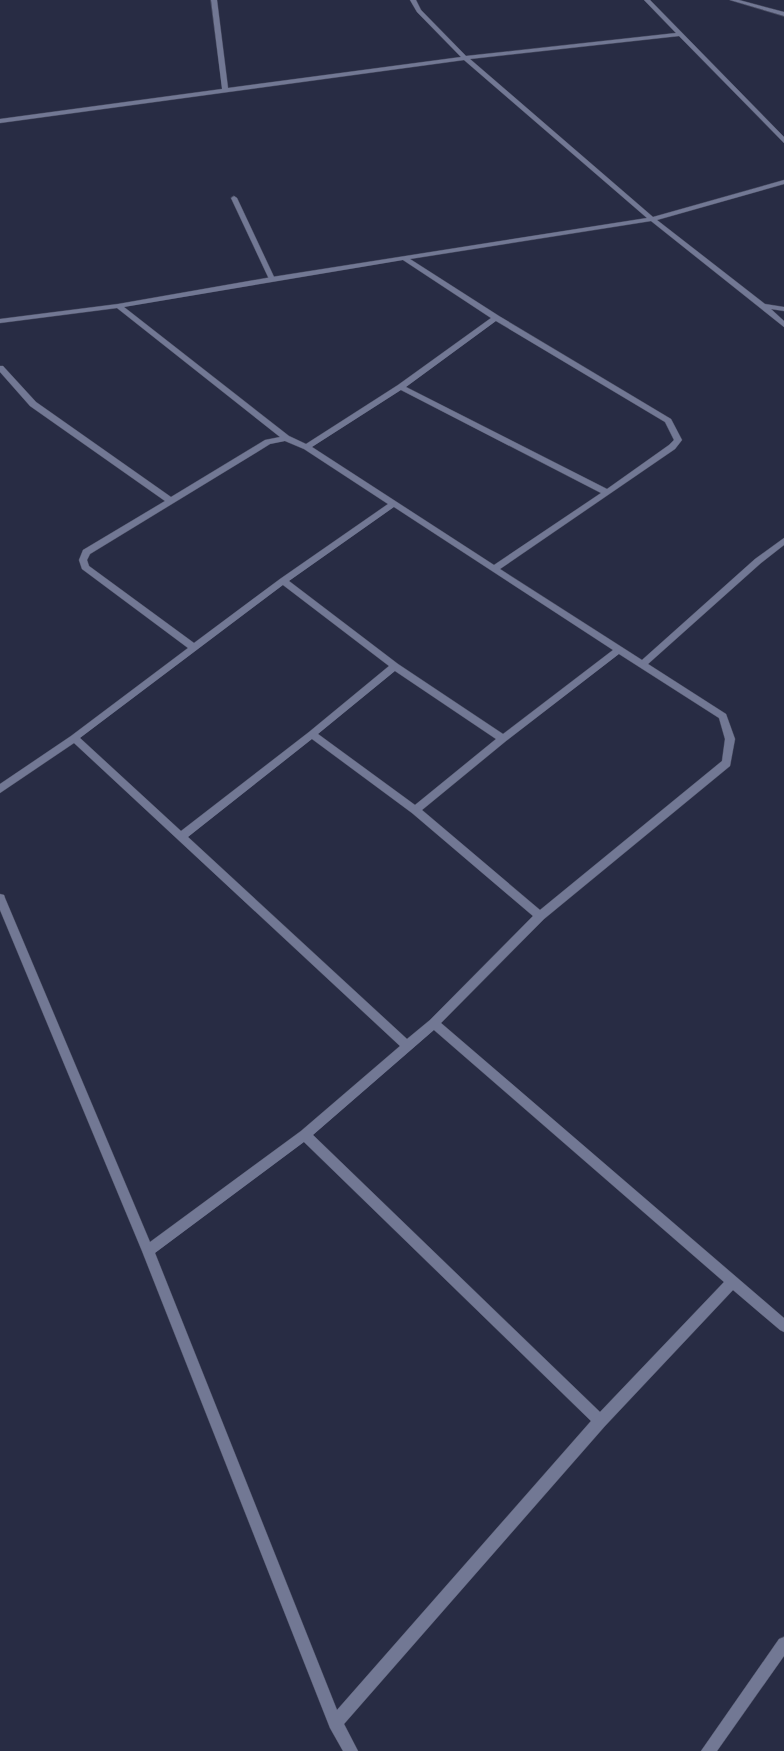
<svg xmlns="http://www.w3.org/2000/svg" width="784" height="1751" viewBox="0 0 784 1751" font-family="'Asap Condensed',sans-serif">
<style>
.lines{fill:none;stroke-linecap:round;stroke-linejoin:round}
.lane-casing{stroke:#474a5f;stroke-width:1}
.street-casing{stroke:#474a5f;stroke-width:1}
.lane{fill:#727894;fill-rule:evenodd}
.street{fill:#727894;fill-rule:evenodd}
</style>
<rect width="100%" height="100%" fill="#282c44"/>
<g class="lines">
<g class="lane-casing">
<path id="lane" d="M 234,196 L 237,198 L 275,279 L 274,280 L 269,279 L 231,198 Z"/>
</g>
<g class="street-casing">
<g id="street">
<path d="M 211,0 L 217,0 L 228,88 L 461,57 L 417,12 L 410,0 L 416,0 L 421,10 L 466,56 L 676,33 L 644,0 L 650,0 L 784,137 L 784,143 L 679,36 L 470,59 L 653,217 L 784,180 L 784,184 L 657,220 L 765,304 L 784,307 L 784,311 L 771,309 L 784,321 L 784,327 L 651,221 L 410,259 L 499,316 L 671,419 L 682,440 L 675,449 L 500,569 L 642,660 L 755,559 L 784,538 L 784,545 L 761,563 L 648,664 L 726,714 L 735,739 L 730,766 L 544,919 L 441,1023 L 784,1318 L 784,1332 L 780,1330 L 733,1290 L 605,1426 L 344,1724 L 358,1751 L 343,1751 L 330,1728 L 142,1251 L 0,910 L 0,894 L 4,895 L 5,898 L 150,1242 L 301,1131 L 400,1046 L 74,743 L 0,793 L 0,784 L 71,736 L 188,648 L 82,569 L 79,560 L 83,550 L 165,501 L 30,406 L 0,372 L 0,366 L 3,366 L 36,402 L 171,497 L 265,440 L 280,437 L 117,308 L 0,323 L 0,319 L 118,304 L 272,277 L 647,218 L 464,60 L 0,123 L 0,119 L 222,89 ZM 403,260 L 491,318 L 398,385 L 306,444 L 289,436 L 124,307 ZM 496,321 L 665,422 L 674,440 L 669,445 L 607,489 L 406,387 ZM 401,390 L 601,493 L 494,565 L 312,447 ZM 285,441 L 304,449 L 388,504 L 280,579 L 194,643 L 89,566 L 87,560 L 90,554 L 262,449 L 270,444 ZM 394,507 L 613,650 L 503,734 L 398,664 L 289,581 ZM 283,585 L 389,666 L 309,732 L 181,831 L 80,738 ZM 619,654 L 719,718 L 725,739 L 722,761 L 540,910 L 422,810 L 506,741 ZM 395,671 L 496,739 L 415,805 L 318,734 ZM 312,739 L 412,813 L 533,916 L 430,1020 L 407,1039 L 188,837 ZM 434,1030 L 724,1282 L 600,1412 L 313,1135 ZM 304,1142 L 591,1421 L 337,1710 L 155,1253 Z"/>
<path d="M 730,0 L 739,0 L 784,12 L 784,16 Z"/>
<path d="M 784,1637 L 784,1656 L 717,1751 L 701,1751 L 779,1639 Z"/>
</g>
</g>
<use href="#lane" class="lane"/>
<use href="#street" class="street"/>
</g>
</svg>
